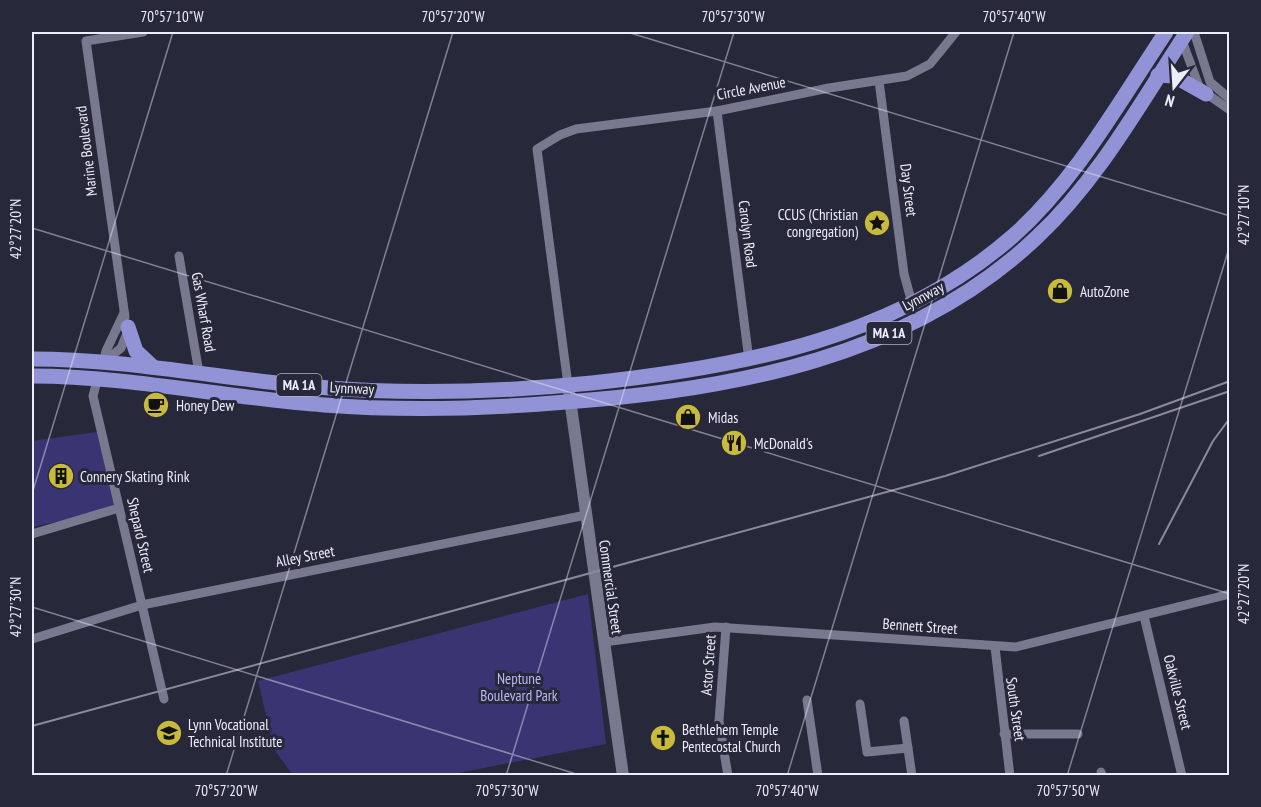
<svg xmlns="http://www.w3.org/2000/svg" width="1261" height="807" viewBox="0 0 1261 807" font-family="'PT Sans Narrow',sans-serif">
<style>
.green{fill:#393573}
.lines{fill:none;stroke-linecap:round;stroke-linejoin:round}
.minor{stroke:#78798f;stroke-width:9}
.secondary{stroke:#78798f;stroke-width:12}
.trunk{stroke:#9292d7;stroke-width:15}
.rail{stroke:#898a9a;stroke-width:2}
.ticks{fill:none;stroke:#ecedfa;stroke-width:1.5;stroke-opacity:0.45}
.labels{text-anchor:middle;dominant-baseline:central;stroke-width:6;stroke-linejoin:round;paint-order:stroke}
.shield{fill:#28283b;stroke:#b1b2c1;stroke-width:1.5}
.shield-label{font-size:14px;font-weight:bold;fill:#ecedfa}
.street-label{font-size:15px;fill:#ecedfa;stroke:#28283b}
.poi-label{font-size:15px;fill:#ecedfa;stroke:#28283b;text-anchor:start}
.park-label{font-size:15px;fill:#b9baf7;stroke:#28283b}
.neatline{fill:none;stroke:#ecedfa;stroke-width:2}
.ticks-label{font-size:15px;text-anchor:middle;fill:#ecedfa}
</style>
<rect width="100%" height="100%" fill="#28283b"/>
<g class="green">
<path d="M 97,432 L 115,510 L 32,527 L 32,441 Z"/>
<path d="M 588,594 L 606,744 L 448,775 L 293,775 L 274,749 L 258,681 Z"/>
</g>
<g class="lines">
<g class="minor">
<path d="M 1194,32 L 1210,82 L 1230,99"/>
<path d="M 1181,38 L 1200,89 L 1230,110"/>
<path d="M 879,81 L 904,274 L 912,303"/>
<path d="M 717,111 L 749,360"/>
<path d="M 179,256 L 199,373"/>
<path d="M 125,317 L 86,41 L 143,32"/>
<path d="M 105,361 L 121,348 L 128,331"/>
<path d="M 103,364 L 106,351 L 124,313"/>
<path d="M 98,377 L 93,396 L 164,699"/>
<path d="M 568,385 L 537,149 L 560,135 L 576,129 L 717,111 L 829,88 L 907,76 L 930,64 L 956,32"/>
<path d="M 32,534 L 119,508"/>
<path d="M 1144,616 L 1182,776"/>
<path d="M 726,627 L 719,721 L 728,776"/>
<path d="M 32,639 L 142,605 L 586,515"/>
<path d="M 604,642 L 715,627 L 1016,647 L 1230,594"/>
<path d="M 995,647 L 1010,776"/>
<path d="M 807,700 L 818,776"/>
<path d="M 860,704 L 867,752 L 908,748"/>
<path d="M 904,721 L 912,776"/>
<path d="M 1004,734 L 1078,734"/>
<path d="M 1101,772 L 1102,776"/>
</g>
<path class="secondary" d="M 568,385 L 623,776"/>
<g class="trunk">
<path d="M 1158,75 L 1174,76 L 1206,94"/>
<path d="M 128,327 L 136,351 L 153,367"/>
<path d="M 32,359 C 128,359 222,379 317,387 C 409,395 501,392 592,383 C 741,367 897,338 1013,236 C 1077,179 1119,102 1166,32"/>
<path d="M 32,376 C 130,376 226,398 324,405 C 404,411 485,409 566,402 C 733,390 911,357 1037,237 C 1099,179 1141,102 1187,32"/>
</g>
<g class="rail">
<path d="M 1039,456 L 1230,391"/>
<path d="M 1159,544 L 1213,441 L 1230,418"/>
<path d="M 32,726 L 945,476 L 1140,414 L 1230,381"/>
</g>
</g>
<path class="ticks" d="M 627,32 L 1230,216M 32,228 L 1230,594M 32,494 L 173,32M 32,607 L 583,776M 226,776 L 453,32M 506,776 L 734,32M 787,776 L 1014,32M 1067,776 L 1230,245"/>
<defs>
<g id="sight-disc" transform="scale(1.35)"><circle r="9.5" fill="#c8bb3b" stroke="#28283b"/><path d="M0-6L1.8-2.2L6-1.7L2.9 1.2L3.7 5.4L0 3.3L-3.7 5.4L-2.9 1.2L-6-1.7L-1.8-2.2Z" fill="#111"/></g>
<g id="shop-disc" transform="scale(1.35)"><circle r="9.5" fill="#c8bb3b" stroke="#28283b"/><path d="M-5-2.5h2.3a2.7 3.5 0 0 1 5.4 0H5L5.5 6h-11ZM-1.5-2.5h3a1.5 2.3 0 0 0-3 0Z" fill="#111"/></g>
<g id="cafe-disc" transform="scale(1.35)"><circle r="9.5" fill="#c8bb3b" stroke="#28283b"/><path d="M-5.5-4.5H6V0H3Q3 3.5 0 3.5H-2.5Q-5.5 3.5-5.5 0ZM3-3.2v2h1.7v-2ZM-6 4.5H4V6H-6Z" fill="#111"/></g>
<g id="restaurant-disc" transform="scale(1.35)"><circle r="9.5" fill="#c8bb3b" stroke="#28283b"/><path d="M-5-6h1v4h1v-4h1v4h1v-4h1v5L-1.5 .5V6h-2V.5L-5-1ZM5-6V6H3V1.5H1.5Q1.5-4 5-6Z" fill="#111"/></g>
<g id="building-disc" transform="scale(1.35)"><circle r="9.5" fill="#c8bb3b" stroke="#28283b"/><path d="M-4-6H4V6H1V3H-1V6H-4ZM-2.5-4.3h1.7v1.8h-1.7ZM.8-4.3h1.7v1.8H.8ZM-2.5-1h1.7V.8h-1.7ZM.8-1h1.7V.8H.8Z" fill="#111"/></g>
<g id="school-disc" transform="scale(1.35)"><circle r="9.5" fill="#c8bb3b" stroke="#28283b"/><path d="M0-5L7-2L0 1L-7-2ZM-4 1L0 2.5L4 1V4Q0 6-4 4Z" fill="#111"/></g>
<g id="church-disc" transform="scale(1.35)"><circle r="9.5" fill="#c8bb3b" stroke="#28283b"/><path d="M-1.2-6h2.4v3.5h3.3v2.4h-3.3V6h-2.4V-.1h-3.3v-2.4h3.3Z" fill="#111"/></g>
</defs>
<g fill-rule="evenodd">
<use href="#sight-disc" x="877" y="223"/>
<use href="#shop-disc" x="1060" y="291"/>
<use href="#cafe-disc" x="156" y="405"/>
<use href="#shop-disc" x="688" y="417"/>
<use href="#restaurant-disc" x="734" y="443"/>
<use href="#building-disc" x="61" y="476"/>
<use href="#school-disc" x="169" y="733"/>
<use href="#church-disc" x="663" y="738"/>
</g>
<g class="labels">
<g class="shield">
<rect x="866.5" y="322" width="45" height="22" rx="4.5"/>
<rect x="276.5" y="374" width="45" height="22" rx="4.5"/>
</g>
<g class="shield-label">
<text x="889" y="333">MA 1A</text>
<text x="299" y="385">MA 1A</text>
</g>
<g class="street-label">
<text transform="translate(751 88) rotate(-11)">Circle Avenue</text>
<text transform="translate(86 151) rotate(-97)">Marine Boulevard</text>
<text transform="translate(909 190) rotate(83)">Day Street</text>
<text transform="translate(748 234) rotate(83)">Carolyn Road</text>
<text transform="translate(923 296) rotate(-28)">Lynnway</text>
<text transform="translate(204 312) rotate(80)">Gas Wharf Road</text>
<text transform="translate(352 388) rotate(3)">Lynnway</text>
<text transform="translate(141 535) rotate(77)">Shepard Street</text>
<text transform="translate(305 556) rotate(-11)">Alley Street</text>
<text transform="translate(611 587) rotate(82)">Commercial Street</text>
<text transform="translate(920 626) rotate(4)">Bennett Street</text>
<text transform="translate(708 665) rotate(-86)">Astor Street</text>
<text transform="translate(1178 692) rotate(76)">Oakville Street</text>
<text transform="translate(1016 709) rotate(82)">South Street</text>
</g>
<g class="poi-label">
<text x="858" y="214" text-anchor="end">CCUS (Christian<tspan x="858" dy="17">congregation)</tspan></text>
<text x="1080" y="291">AutoZone</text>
<text x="176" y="405">Honey Dew</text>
<text x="708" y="417">Midas</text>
<text x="754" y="443">McDonald's</text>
<text x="80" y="476">Connery Skating Rink</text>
<text x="188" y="724">Lynn Vocational<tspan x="188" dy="17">Technical Institute</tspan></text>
<text x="682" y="729">Bethlehem Temple<tspan x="682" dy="17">Pentecostal Church</tspan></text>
</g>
<g class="park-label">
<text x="519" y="678">Neptune<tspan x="519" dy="17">Boulevard Park</tspan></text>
</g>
</g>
<rect width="1261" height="807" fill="none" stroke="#28283b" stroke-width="66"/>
<g transform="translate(1174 87) rotate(197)" stroke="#28283b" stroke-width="4.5" paint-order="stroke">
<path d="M0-4.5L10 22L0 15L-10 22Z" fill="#ecedfa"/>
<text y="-9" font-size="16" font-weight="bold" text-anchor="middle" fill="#ecedfa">N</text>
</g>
<rect x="33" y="33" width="1195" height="741" class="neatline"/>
<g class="ticks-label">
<text x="172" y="22">70°57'10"W</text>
<text x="453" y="22">70°57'20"W</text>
<text x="733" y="22">70°57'30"W</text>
<text x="1014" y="22">70°57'40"W</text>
<text transform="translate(1244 215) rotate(-90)" y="5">42°27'10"N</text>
<text transform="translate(16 229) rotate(-90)" y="5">42°27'20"N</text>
<text transform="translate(1244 594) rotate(-90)" y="5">42°27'20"N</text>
<text transform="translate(16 607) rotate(-90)" y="5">42°27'30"N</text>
<text x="226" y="796">70°57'20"W</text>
<text x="507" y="796">70°57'30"W</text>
<text x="787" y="796">70°57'40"W</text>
<text x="1068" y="796">70°57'50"W</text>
</g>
</svg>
